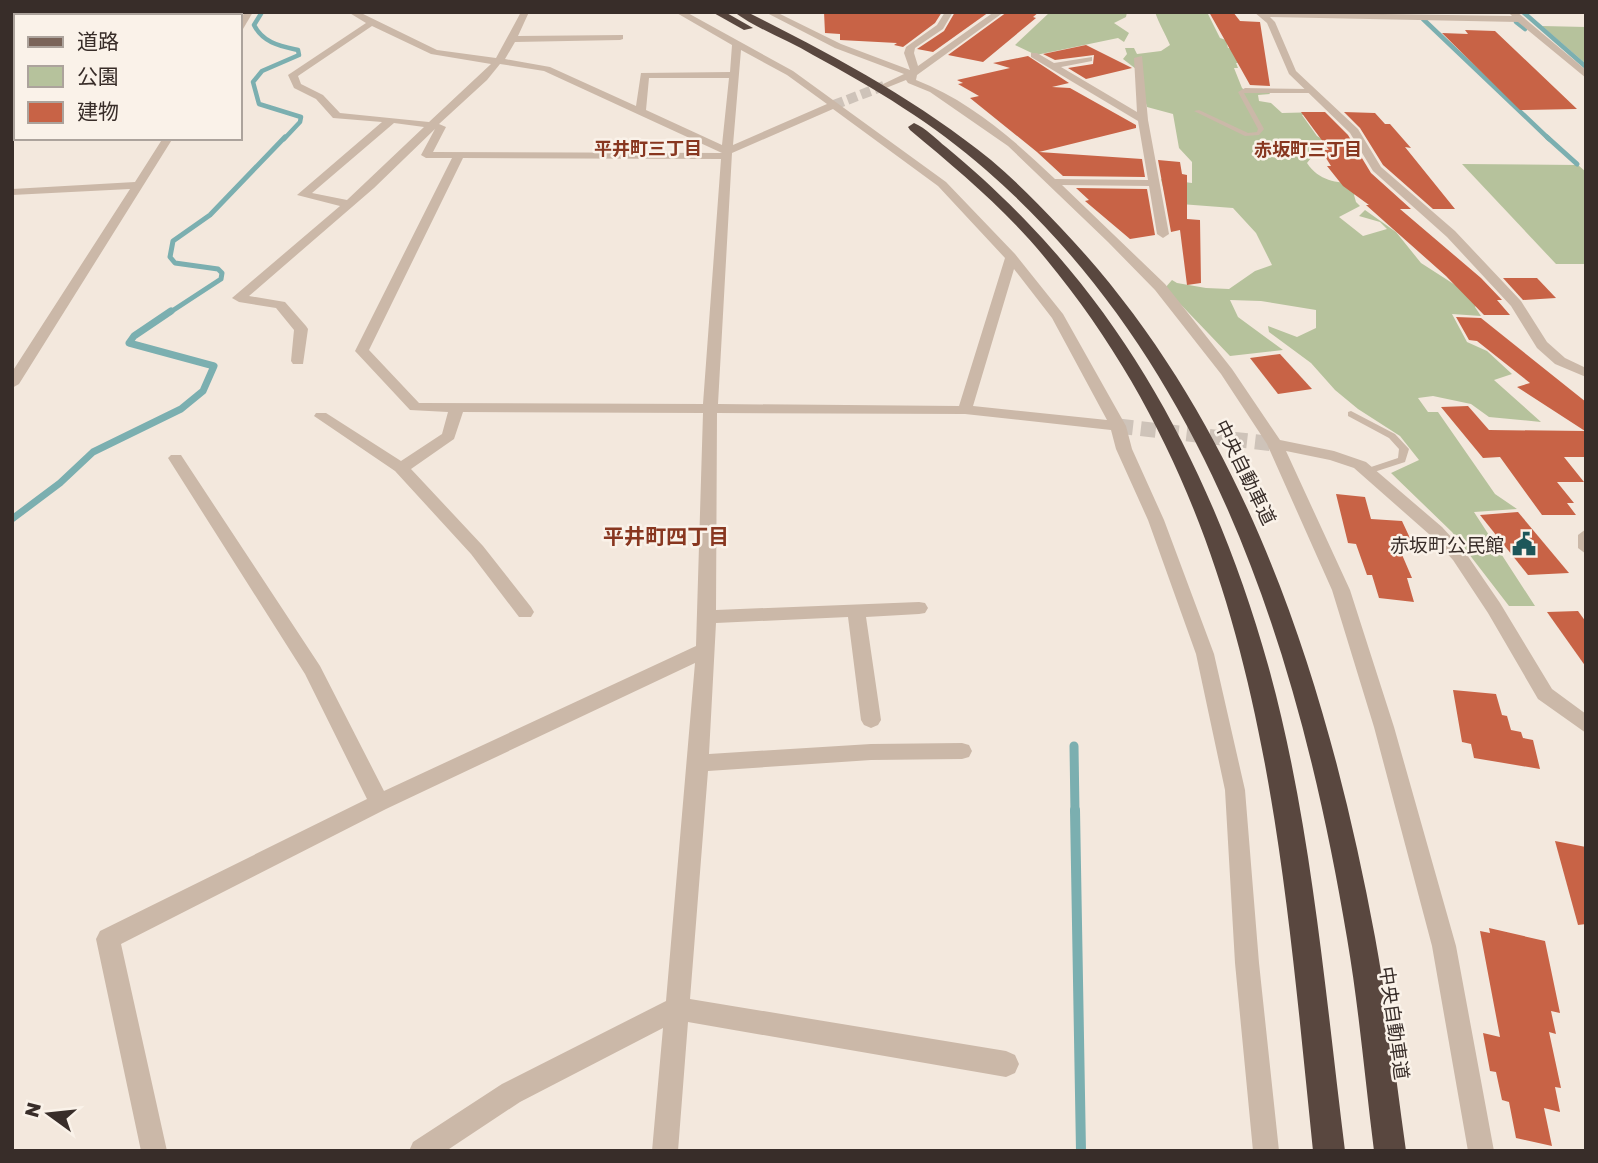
<svg xmlns="http://www.w3.org/2000/svg" width="1598" height="1163" viewBox="0 0 1598 1163" font-family="'Golos Text','Noto Sans JP',sans-serif">
<style>
.green{fill:#b6c29c}
.lines{fill:none;stroke-linecap:round;stroke-linejoin:round}
.stream-far4{stroke:#7bafb0;stroke-width:4.5}
.stream-far3{stroke:#7bafb0;stroke-width:5}
.stream-far2{stroke:#7bafb0;stroke-width:7}
.stream-far1{stroke:#7bafb0;stroke-width:9}
.stream{stroke:#7bafb0;stroke-width:10}
.building{fill:#c86346}
.minor-tunnel-far1{stroke:#cec3b9;stroke-width:10;stroke-dasharray:10 4.5;stroke-linecap:butt}
.minor-tunnel{stroke:#cec3b9;stroke-width:15;stroke-dasharray:15 8;stroke-linecap:butt}
.service{fill:#cbb8a8;fill-rule:evenodd}
.minor{fill:#cbb8a8;fill-rule:evenodd}
.tertiary{fill:#cbb8a8;fill-rule:evenodd}
.primary{fill:#7a6459;fill-rule:evenodd}
.motorway{fill:#59473f;fill-rule:evenodd}
.labels{text-anchor:middle;dominant-baseline:central;stroke-width:5;stroke-linejoin:round;paint-order:stroke}
.far-neighbourhood-label{font-size:18px;font-weight:bold;fill:#883720;stroke:#faf2e9}
.street-label{font-size:19px;fill:#382d29;stroke:#faf2e9}
.poi-label{font-size:19px;fill:#382d29;stroke:#faf2e9;text-anchor:end}
.neighbourhood-label{font-size:21px;font-weight:bold;fill:#883720;stroke:#faf2e9}
</style>
<rect width="100%" height="100%" fill="#f3e8dd"/>
<g class="green">
<path d="M 1050,12 L 1127,12 L 1126,17 L 1114,23 L 1129,33 L 1124,42 L 1118,38 L 1036,55 L 1015,45 Z"/>
<path d="M 1155,12 L 1207,12 L 1220,38 L 1226,40 L 1228,48 L 1236,49 L 1243,63 L 1236,63 L 1238,68 L 1234,68 L 1242,88 L 1247,92 L 1268,91 L 1270,94 L 1258,95 L 1259,101 L 1271,103 L 1282,113 L 1322,112 L 1326,114 L 1302,115 L 1317,136 L 1322,139 L 1320,141 L 1324,148 L 1318,149 L 1320,158 L 1311,158 L 1307,163 C 1319,181 1336,183 1356,183 L 1360,187 L 1354,195 L 1356,202 L 1360,206 L 1339,217 L 1363,236 L 1387,229 L 1380,222 L 1359,216 L 1365,210 L 1396,232 L 1421,263 L 1463,290 L 1477,304 L 1475,307 L 1481,316 L 1452,314 L 1467,342 L 1487,351 L 1512,374 L 1494,380 L 1541,422 L 1489,417 L 1471,404 L 1433,396 L 1418,398 L 1428,412 L 1438,412 L 1495,494 L 1517,509 L 1474,512 L 1535,606 L 1509,606 L 1452,532 L 1391,473 L 1419,460 L 1400,436 L 1358,409 L 1335,390 L 1311,363 L 1269,332 L 1268,326 L 1297,337 L 1316,328 L 1316,310 L 1261,301 L 1230,300 L 1238,317 L 1283,350 L 1230,356 L 1165,288 L 1172,280 L 1177,283 L 1206,288 L 1229,289 L 1255,271 L 1272,265 L 1256,233 L 1233,208 L 1167,203 L 1161,179 L 1192,183 L 1192,162 L 1179,148 L 1173,114 L 1147,107 L 1136,69 L 1123,59 L 1127,54 L 1125,48 L 1134,48 L 1137,54 L 1161,51 L 1170,45 C 1165,33 1159,24 1155,12 Z"/>
<path d="M 1542,26 L 1586,27 L 1586,64 Z"/>
<path d="M 1462,164 L 1578,165 L 1586,172 L 1586,264 L 1556,264 Z"/>
</g>
<g class="lines">
<g class="stream-far4">
<path d="M 262,12 L 254,25 C 263,43 280,46 298,50 L 299,55 L 262,71 L 253,82 L 259,104 L 301,117 L 300,122 L 284,139"/>
<path d="M 1523,12 L 1586,67"/>
<path d="M 1423,19 L 1549,139"/>
<path d="M 1516,22 L 1525,29"/>
</g>
<g class="stream-far3">
<path d="M 1547,137 L 1577,164"/>
<path d="M 169,313 L 221,279 L 222,273 L 218,269 L 175,263 L 170,257 L 173,241 L 210,215 L 285,137"/>
</g>
<path class="stream-far2" d="M 12,519 L 60,483 L 93,452 L 181,409 L 203,391 L 214,366 L 129,343 L 134,336 L 171,311"/>
<path class="stream-far1" d="M 1074,746 L 1075,812"/>
<path class="stream" d="M 1075,810 L 1081,1151"/>
</g>
<g class="building">
<path d="M 824,12 L 942,12 L 935,23 L 903,47 L 894,45 L 897,43 L 840,40 L 840,34 L 825,33 Z"/>
<path d="M 955,12 L 989,12 L 933,52 L 917,49 L 944,31 Z"/>
<path d="M 1007,12 L 1039,12 L 1033,17 L 1036,18 L 983,62 L 948,55 Z"/>
<path d="M 1209,12 L 1233,12 L 1240,21 L 1260,22 L 1270,86 L 1250,85 Z"/>
<path d="M 1465,30 L 1495,31 L 1577,109 L 1520,110 L 1442,33 L 1468,34 Z"/>
<path d="M 1086,45 L 1132,68 L 1086,79 L 1068,68 L 1093,64 L 1094,55 L 1055,60 L 1043,54 Z"/>
<path d="M 1028,56 L 1069,83 L 1052,87 L 1070,88 L 1136,125 L 1136,128 L 1039,152 L 1142,159 L 1145,177 L 1063,176 L 1037,152 L 970,98 L 979,96 L 958,84 L 963,83 L 957,80 L 1010,68 L 993,63 Z"/>
<path d="M 1301,112 L 1325,112 L 1348,135 L 1371,173 L 1411,209 L 1400,209 L 1481,278 L 1502,300 L 1497,300 L 1510,315 L 1484,315 L 1446,276 L 1366,205 L 1369,205 L 1343,186 L 1327,166 L 1331,166 L 1321,150 L 1329,150 Z"/>
<path d="M 1344,112 L 1375,113 L 1385,124 L 1390,124 L 1411,148 L 1405,147 L 1455,209 L 1433,209 L 1383,165 L 1360,128 Z"/>
<path d="M 1158,160 L 1180,162 L 1182,174 L 1187,175 L 1187,219 L 1200,220 L 1201,283 L 1187,285 L 1180,230 L 1171,232 Z"/>
<path d="M 1076,188 L 1147,189 L 1155,235 L 1130,239 L 1085,201 L 1089,200 Z"/>
<path d="M 1503,278 L 1537,278 L 1556,298 L 1523,300 Z"/>
<path d="M 1456,317 L 1481,318 L 1586,402 L 1586,457 L 1564,457 L 1584,482 L 1557,482 L 1574,503 L 1567,503 L 1576,515 L 1542,515 L 1500,457 L 1483,458 L 1441,407 L 1468,406 L 1489,430 L 1585,431 L 1517,387 L 1530,383 L 1477,341 L 1469,340 Z"/>
<path d="M 1280,354 L 1312,389 L 1278,394 L 1250,358 Z"/>
<path d="M 1336,494 L 1365,497 L 1371,519 L 1402,521 L 1416,551 L 1400,550 L 1412,578 L 1407,578 L 1414,602 L 1379,598 L 1372,575 L 1367,575 L 1356,544 L 1348,543 Z"/>
<path d="M 1518,512 L 1569,573 L 1528,575 L 1480,515 Z"/>
<path d="M 1578,611 L 1586,622 L 1586,667 L 1547,612 Z"/>
<path d="M 1453,690 L 1496,694 L 1502,715 L 1507,716 L 1511,730 L 1521,732 L 1523,738 L 1533,740 L 1540,769 L 1474,758 L 1471,744 L 1462,742 Z"/>
<path d="M 1555,841 L 1586,847 L 1586,924 L 1578,925 Z"/>
<path d="M 1489,928 L 1545,941 L 1560,1013 L 1551,1011 L 1556,1034 L 1549,1032 L 1561,1088 L 1555,1087 L 1560,1112 L 1544,1108 L 1552,1146 L 1516,1138 L 1509,1102 L 1502,1100 L 1496,1072 L 1490,1071 L 1483,1033 L 1500,1037 L 1480,931 L 1490,933 Z"/>
</g>
<g class="lines">
<path class="minor-tunnel-far1" d="M 834,105 L 886,85"/>
<path class="minor-tunnel" d="M 1118,426 L 1275,444"/>
<g class="service">
<path d="M 1245,88 L 1310,89 L 1313,91 L 1310,93 L 1244,93 L 1264,129 L 1259,135 L 1245,136 L 1194,111 L 1199,110 L 1248,133 L 1257,132 L 1258,129 L 1238,92 Z"/>
<path d="M 1351,411 L 1395,434 L 1409,449 L 1405,462 L 1371,473 L 1365,473 L 1363,471 L 1365,469 L 1398,458 L 1399,449 L 1389,438 L 1348,416 L 1348,412 Z"/>
</g>
<g class="minor">
<path d="M 12,12 L 30,16 L 12,18 Z"/>
<path d="M 245,12 L 253,12 L 243,29 L 240,30 L 240,20 Z"/>
<path d="M 348,12 L 359,12 L 437,50 L 496,58 L 521,12 L 529,12 L 518,36 L 623,35 L 623,39 L 620,40 L 515,42 L 505,59 L 550,67 L 636,106 L 641,73 L 730,72 L 732,45 L 675,12 L 686,12 L 793,71 L 946,182 L 1015,254 L 1063,314 L 1126,426 L 1132,449 L 1164,520 L 1214,654 L 1245,790 L 1259,963 L 1279,1151 L 1253,1151 L 1235,963 L 1225,790 L 1196,654 L 1148,520 L 1116,449 L 1111,430 L 965,414 L 717,413 L 716,610 L 919,602 L 925,603 L 928,608 L 925,613 L 919,614 L 866,617 L 881,720 L 878,725 L 871,728 L 864,725 L 861,720 L 848,617 L 716,623 L 709,754 L 871,744 L 962,743 L 969,745 L 972,751 L 969,757 L 962,759 L 871,760 L 708,771 L 690,999 L 1006,1051 L 1015,1055 L 1019,1064 L 1015,1073 L 1006,1077 L 688,1022 L 678,1151 L 652,1151 L 663,1028 L 520,1102 L 446,1151 L 409,1151 L 413,1142 L 502,1084 L 666,1001 L 695,663 L 386,809 L 121,944 L 167,1151 L 141,1151 L 96,939 L 100,931 L 367,799 L 305,674 L 168,458 L 171,455 L 181,455 L 320,666 L 384,791 L 696,646 L 703,413 L 463,412 L 454,439 L 411,469 L 483,546 L 531,607 L 534,612 L 531,617 L 519,617 L 471,554 L 395,471 L 314,416 L 316,413 L 326,413 L 401,461 L 442,434 L 448,412 L 410,410 L 355,351 L 452,158 L 426,158 L 421,155 L 435,129 L 374,188 L 249,296 L 285,302 L 306,326 L 308,329 L 303,364 L 293,364 L 291,361 L 294,330 L 276,308 L 239,302 L 232,298 L 340,206 L 297,195 L 382,122 L 333,118 L 316,99 L 294,88 L 288,75 L 366,23 ZM 372,26 L 431,54 L 491,64 L 429,122 L 340,113 L 323,95 L 301,84 L 298,76 ZM 741,50 L 787,75 L 827,104 L 733,145 ZM 500,64 L 544,71 L 722,153 L 433,152 L 446,127 L 439,124 L 487,80 ZM 649,78 L 729,78 L 722,145 L 646,110 ZM 833,109 L 938,186 L 1005,258 L 959,406 L 718,404 L 732,153 ZM 394,123 L 424,127 L 347,200 L 312,193 ZM 463,158 L 721,159 L 703,404 L 419,403 L 369,350 ZM 1014,269 L 1052,318 L 1107,420 L 973,406 Z"/>
<path d="M 765,12 L 776,12 L 841,44 L 910,70 L 904,53 L 906,47 L 937,25 L 945,12 L 953,12 L 943,29 L 915,48 L 914,53 L 918,66 L 994,12 L 1004,12 L 917,75 L 916,80 C 970,101 1013,139 1055,179 L 1148,180 L 1138,121 L 1031,57 L 1031,53 L 1037,53 L 1054,63 L 1092,57 L 1092,61 L 1061,67 L 1137,112 L 1134,58 L 1142,56 L 1148,120 L 1169,234 L 1163,238 L 1157,234 L 1149,186 L 1062,185 L 1165,284 L 1232,369 L 1280,440 L 1334,451 L 1366,462 L 1442,527 L 1465,552 L 1500,603 L 1552,689 L 1586,714 L 1586,733 L 1538,699 L 1488,613 L 1453,560 L 1430,535 L 1354,468 L 1330,460 L 1286,451 L 1350,590 L 1394,727 L 1456,946 L 1494,1151 L 1468,1151 L 1432,946 L 1374,727 L 1332,590 L 1267,444 L 1221,374 L 1155,290 L 1108,242 L 1008,146 L 930,92 L 908,83 L 906,80 L 886,88 L 881,85 L 904,74 L 835,48 Z"/>
<path d="M 1254,12 L 1512,16 L 1508,12 L 1517,12 L 1586,70 L 1586,78 L 1518,22 L 1270,17 L 1275,22 L 1296,71 L 1358,129 L 1381,167 L 1455,231 L 1521,301 L 1547,342 L 1565,358 L 1586,368 L 1586,377 L 1555,364 L 1537,348 L 1511,306 L 1447,237 L 1373,171 L 1350,133 L 1289,74 L 1267,23 Z"/>
<path d="M 163,138 L 173,138 L 19,384 L 12,388 L 12,372 L 130,189 L 12,195 L 12,189 L 135,182 Z"/>
<path d="M 1586,529 L 1586,554 L 1578,548 L 1578,535 Z"/>
</g>
<path class="tertiary" d="M 16,94 L 16,103 L 12,104 L 12,95 Z"/>
<g class="primary">
<path d="M 57,12 L 71,12 L 64,16 L 50,16 Z"/>
<path d="M 16,24 L 16,31 L 12,32 L 12,25 Z"/>
</g>
<g class="motorway">
<path d="M 712,12 L 725,12 L 753,28 L 744,30 Z"/>
<path d="M 734,12 L 747,12 C 833,55 917,100 991,160 C 1016,181 1038,204 1061,228 C 1245,421 1327,680 1375,937 C 1388,1008 1396,1080 1406,1151 L 1374,1151 C 1365,1080 1359,1008 1347,938 C 1300,655 1209,364 986,170 C 934,124 874,88 813,55 C 788,40 757,29 734,12 Z"/>
<path d="M 914,123 C 926,128 936,139 946,147 C 975,171 1001,195 1027,222 C 1146,345 1222,501 1268,665 C 1311,819 1325,991 1345,1151 L 1313,1151 C 1280,831 1261,519 1046,259 C 1006,210 958,170 910,130 L 908,127 Z"/>
</g>
</g>
<defs>
<g id="civic-bare" transform="scale(1.89)"><path d="M-.6-6.5H3V-4.5H.6V-3L4-1V1h2V6H-6V1h2V-1L-.6-3ZM-1.2 2.5V6h2.4V2.5Z" fill="#1d575a" stroke="#faf2e9" stroke-width="2.5" paint-order="stroke"/></g>
</defs>
<g fill-rule="evenodd">
<use href="#civic-bare" x="1524" y="544"/>
</g>
<g class="labels">
<g class="far-neighbourhood-label">
<text x="648" y="148">平井町三丁目</text>
<text x="1308" y="149">赤坂町三丁目</text>
</g>
<g class="street-label">
<text transform="translate(1246 472) rotate(64)">中央自動車道</text>
<text transform="translate(1395 1023) rotate(82)">中央自動車道</text>
</g>
<g class="poi-label">
<text x="1504" y="544">赤坂町公民館</text>
</g>
<g class="neighbourhood-label">
<text x="666" y="536">平井町四丁目</text>
</g>
</g>
<rect width="1598" height="1163" fill="none" stroke="#382d29" stroke-width="28"/>
<rect x="14" y="14" width="228" height="126" fill="#faf2e9" stroke="#aca39c" stroke-width="2"/>
<rect x="28" y="37" width="35" height="10" fill="#7a6459" stroke="#aca39c" stroke-width="2"/>
<text x="77" y="49" font-size="21" fill="#382d29">道路</text>
<rect x="28" y="66" width="35" height="21" fill="#b6c29c" stroke="#aca39c" stroke-width="2"/>
<text x="77" y="84" font-size="21" fill="#382d29">公園</text>
<rect x="28" y="102" width="35" height="21" fill="#c86346" stroke="#aca39c" stroke-width="2"/>
<text x="77" y="119" font-size="21" fill="#382d29">建物</text>
<g transform="translate(49 1114) rotate(285)" stroke="#faf2e9" stroke-width="5" paint-order="stroke">
<path d="M0-5L12 26L0 18L-12 26Z" fill="#382d29"/>
<text y="-10" font-size="19" font-weight="bold" text-anchor="middle" fill="#382d29">N</text>
</g>
</svg>
